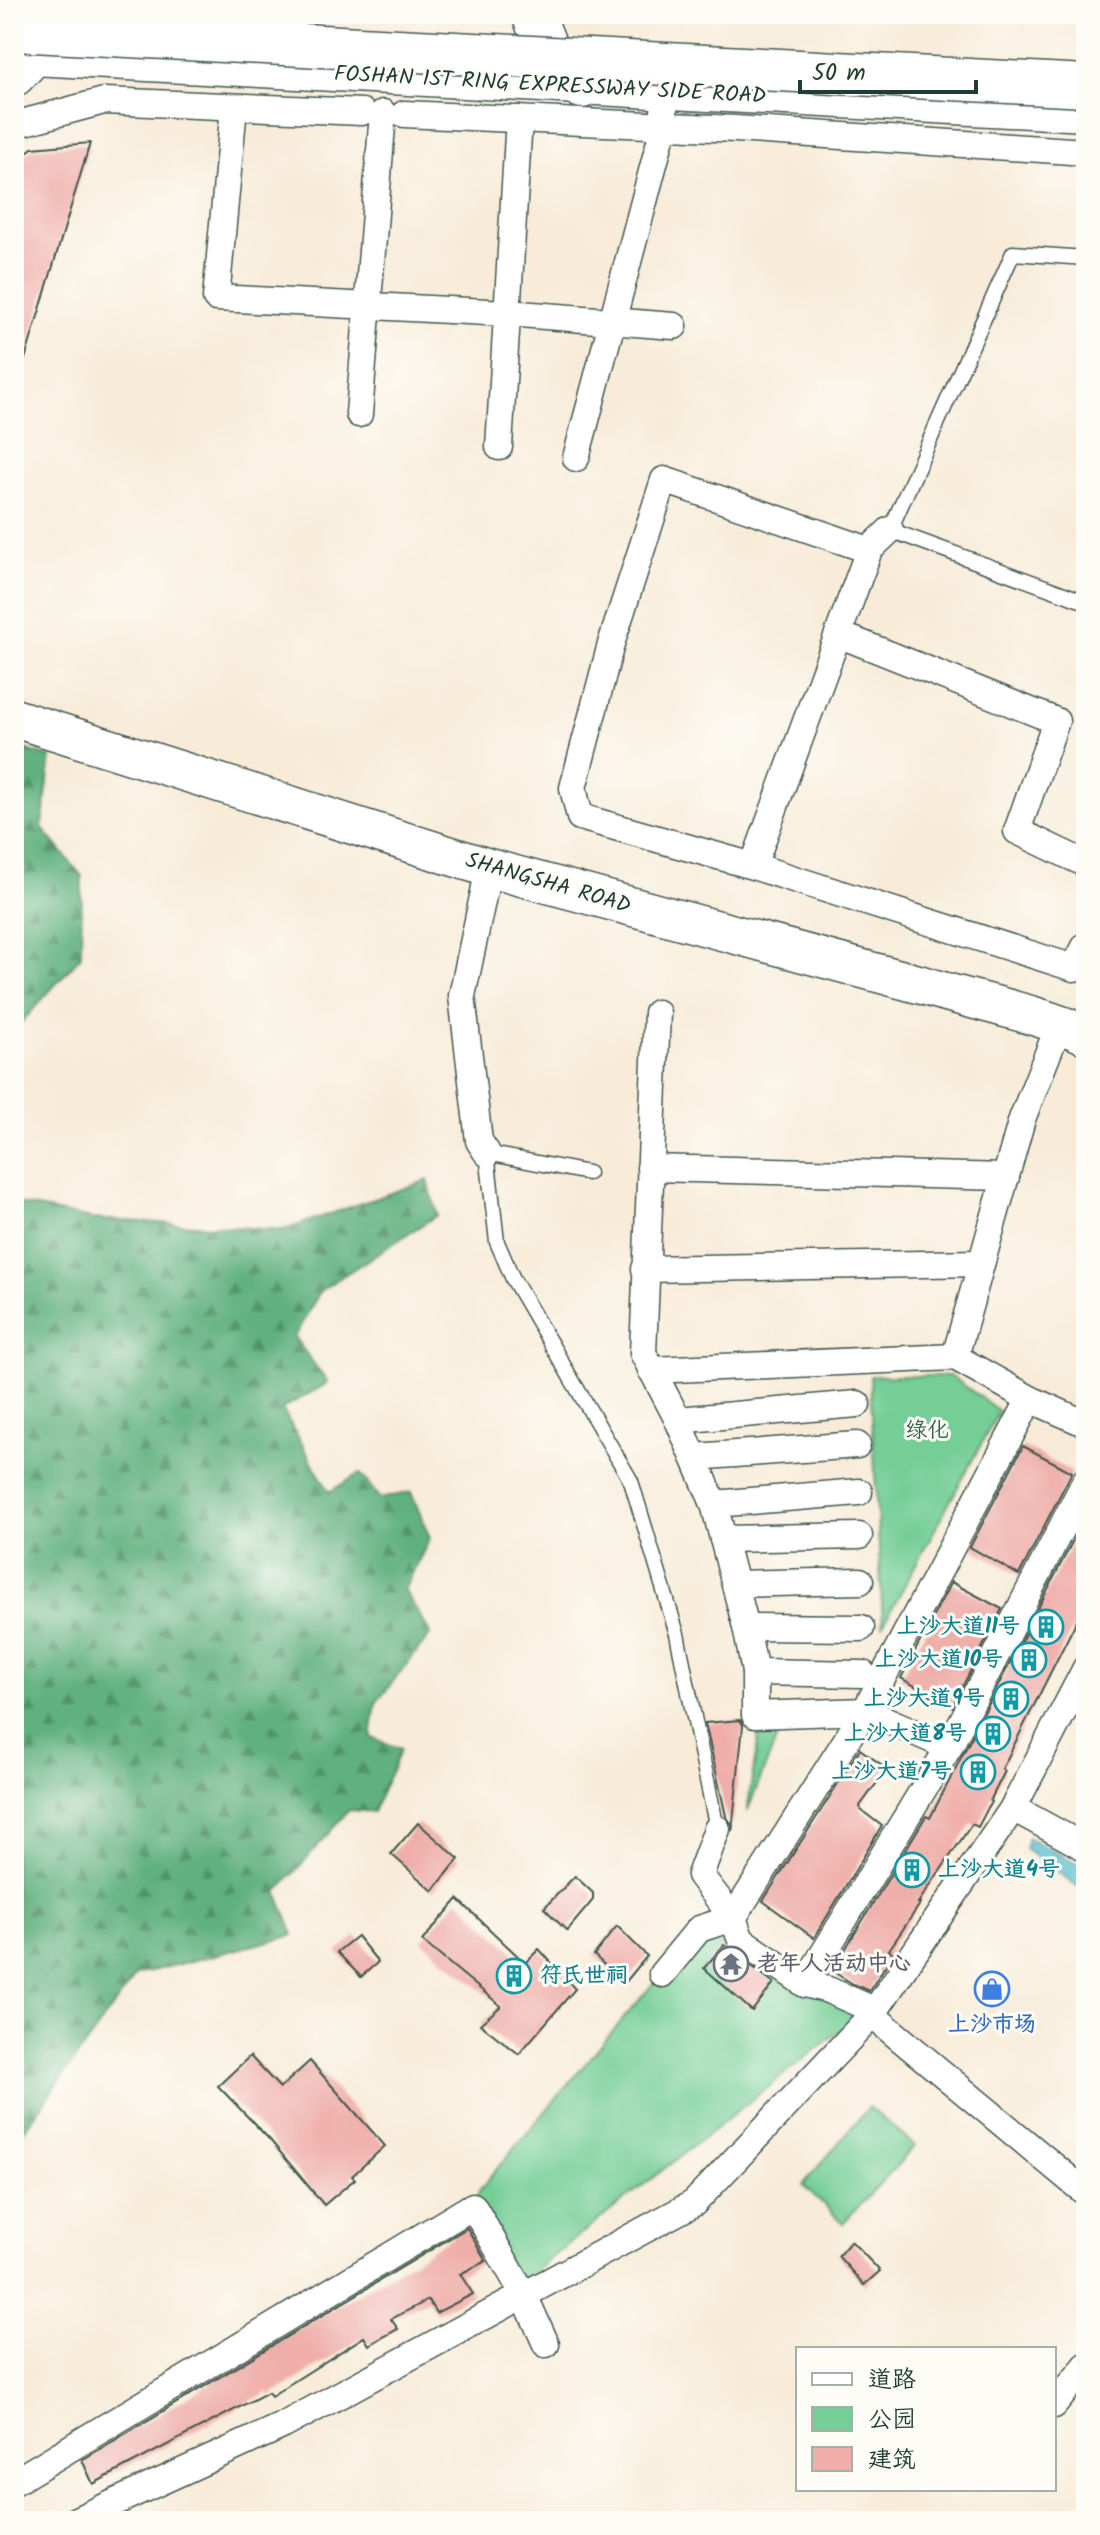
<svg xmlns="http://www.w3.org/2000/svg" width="1100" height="2535" viewBox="0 0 1100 2535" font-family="Kalam,'LXGW WenKai TC',sans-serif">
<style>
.forest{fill:url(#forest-firs);stroke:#407759;stroke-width:2}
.park{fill:#75ce95;stroke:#4a8664;stroke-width:2}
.water{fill:#54bdd0;stroke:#3a7d82;stroke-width:2}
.building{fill:#efaea9}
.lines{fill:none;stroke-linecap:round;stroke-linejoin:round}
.service-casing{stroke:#40574d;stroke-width:17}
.minor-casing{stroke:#40574d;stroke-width:29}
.tertiary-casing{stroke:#40574d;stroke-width:37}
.secondary-casing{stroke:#40574d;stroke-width:41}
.primary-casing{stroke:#40574d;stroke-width:45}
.service{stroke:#fff;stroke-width:14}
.minor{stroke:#fff;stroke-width:26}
.tertiary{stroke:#fff;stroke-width:34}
.secondary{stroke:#fff;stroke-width:38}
.primary{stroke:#fff;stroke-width:42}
.primary-bridge-casing{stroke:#40574d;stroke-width:45;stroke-linecap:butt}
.primary-bridge{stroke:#fff;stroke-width:42}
.labels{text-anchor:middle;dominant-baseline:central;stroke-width:6;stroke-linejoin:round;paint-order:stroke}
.street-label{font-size:22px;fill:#1f3d34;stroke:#fdfcf7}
.park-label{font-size:22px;fill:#34614c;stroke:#fdfcf7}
.culture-label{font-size:22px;font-weight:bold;fill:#0d838f;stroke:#fdfcf7;text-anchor:end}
.worship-label{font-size:22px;font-weight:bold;fill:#5b616d;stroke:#fdfcf7;text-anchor:start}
.shop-label{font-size:22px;font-weight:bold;fill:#366cbe;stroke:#fdfcf7}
</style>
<defs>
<pattern id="forest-firs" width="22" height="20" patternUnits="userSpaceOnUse" patternTransform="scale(2)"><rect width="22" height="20" fill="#60b17e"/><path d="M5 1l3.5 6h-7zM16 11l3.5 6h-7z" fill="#4f9168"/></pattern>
</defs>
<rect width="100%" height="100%" fill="#fdfcf7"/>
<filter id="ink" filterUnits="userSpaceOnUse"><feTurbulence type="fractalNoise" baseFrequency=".0125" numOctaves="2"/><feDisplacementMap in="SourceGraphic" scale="16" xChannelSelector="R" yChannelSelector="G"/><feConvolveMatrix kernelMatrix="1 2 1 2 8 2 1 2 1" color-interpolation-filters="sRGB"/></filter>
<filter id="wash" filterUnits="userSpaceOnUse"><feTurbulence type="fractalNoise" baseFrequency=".006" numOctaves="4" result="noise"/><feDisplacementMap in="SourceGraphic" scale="32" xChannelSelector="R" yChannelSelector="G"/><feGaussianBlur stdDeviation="1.8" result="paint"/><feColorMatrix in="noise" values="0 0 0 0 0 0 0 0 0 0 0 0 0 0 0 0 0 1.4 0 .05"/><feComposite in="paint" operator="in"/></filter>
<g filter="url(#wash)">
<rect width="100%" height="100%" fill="#f8ecd9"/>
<g class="forest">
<path d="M 14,746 L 51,757 L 42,828 L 82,876 L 81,956 L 14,1031 Z"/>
<path d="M 428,1180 L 437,1215 L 321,1290 L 294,1337 L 328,1383 L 282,1409 L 329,1492 L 360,1473 L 380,1499 L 411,1492 L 430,1538 L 404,1590 L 431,1634 L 376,1703 L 371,1737 L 401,1749 L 373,1812 L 349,1810 L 277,1892 L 294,1935 L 136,1975 L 14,2144 L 14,1203 L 91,1219 L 284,1230 Z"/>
</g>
<g class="park">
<path d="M 870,1376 L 951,1376 L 999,1411 L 883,1625 Z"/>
<path d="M 760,1728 L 781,1728 L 747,1812 Z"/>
<path d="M 733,1918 L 742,1940 L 862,2013 L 519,2283 L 473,2206 L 480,2189 L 699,1929 Z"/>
<path d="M 869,2107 L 915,2146 L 843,2223 L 803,2185 Z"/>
</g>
<path class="water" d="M 1028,1838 L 1086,1868 L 1086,1892 L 1025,1849 Z"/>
<g id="blocks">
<g class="building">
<path d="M 90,143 L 19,379 L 14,379 L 14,163 L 32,148 Z"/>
<path d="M 1023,1446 L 1072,1472 L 1019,1575 L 970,1547 Z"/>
<path d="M 1086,1515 L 1086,1602 L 1002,1769 L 1005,1771 L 990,1801 L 991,1802 L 978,1827 L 972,1824 L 918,1903 L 920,1904 L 889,1950 L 893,1953 L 886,1965 L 869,1991 L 853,1984 L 832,1971 L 926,1816 L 930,1818 Z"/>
<path d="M 951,1582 L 1002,1609 L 952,1707 L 901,1678 Z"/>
<path d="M 740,1720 L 743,1725 L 732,1831 L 733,1826 L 726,1816 L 705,1723 Z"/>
<path d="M 860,1749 L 887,1769 L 860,1806 L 861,1810 L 882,1826 L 814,1938 L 763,1901 Z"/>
<path d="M 418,1823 L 459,1859 L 433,1891 L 391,1854 Z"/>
<path d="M 575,1876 L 593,1893 L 593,1900 L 567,1931 L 544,1908 Z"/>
<path d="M 458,1899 L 525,1963 L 539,1949 L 575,1989 L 519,2054 L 480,2024 L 501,2006 L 422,1941 Z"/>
<path d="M 617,1926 L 647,1956 L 624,1984 L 594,1955 Z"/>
<path d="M 357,1936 L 378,1962 L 361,1977 L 337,1952 Z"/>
<path d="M 724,1945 L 774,1983 L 752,2011 L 704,1968 Z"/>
<path d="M 250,2056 L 280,2088 L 310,2061 L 385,2146 L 352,2176 L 355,2179 L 324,2205 L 270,2140 L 218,2086 Z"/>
<path d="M 467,2228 L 486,2261 L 460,2274 L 473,2294 L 436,2313 L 428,2300 L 391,2319 L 398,2329 L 369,2345 L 364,2337 L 271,2396 L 268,2392 L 93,2484 L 82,2460 Z"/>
<path d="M 851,2241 L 880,2271 L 864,2285 L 838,2256 Z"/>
</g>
</g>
</g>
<g filter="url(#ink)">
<use href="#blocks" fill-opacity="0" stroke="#40574d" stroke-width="2"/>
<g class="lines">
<g class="service-casing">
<g id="service">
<path d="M 1086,258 L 1013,253 L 890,530 L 1086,602"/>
<path d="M 588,1173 L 487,1153 L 497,1242 L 513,1279 L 631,1481 L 677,1634 L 717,1829"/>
</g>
</g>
<g class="minor-casing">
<g id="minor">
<path d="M 234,107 L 216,298 L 507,313 L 674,326"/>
<path d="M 404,114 L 736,129 L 1086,152"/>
<path d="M 14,125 L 104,101 L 362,112"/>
<path d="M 359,414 L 383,113"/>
<path d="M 499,447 L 519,119"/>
<path d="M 576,458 L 664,126 L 664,111"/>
<path d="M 890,530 L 869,550 L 753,866 L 1074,968 L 1086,945"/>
<path d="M 838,634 L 1056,721 L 1017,831 L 1086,864"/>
<path d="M 753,866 L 580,817 L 573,788 L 611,644 L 664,480 L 869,550"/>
<path d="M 657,1013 L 643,1353 L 678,1420 L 714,1504 L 746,1627 L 755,1672 L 755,1715 L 865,1711 L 949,1747"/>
<path d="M 1060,1023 L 1022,1119 L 955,1357 L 1030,1399 L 1086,1424"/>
<path d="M 487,1153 L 479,1141 L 462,996 L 489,868"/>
<path d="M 650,1168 L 1006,1177"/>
<path d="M 645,1269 L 981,1263"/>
<path d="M 651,1370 L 955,1357"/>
<path d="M 678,1420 L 857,1404"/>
<path d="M 694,1457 L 857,1445"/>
<path d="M 714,1504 L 859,1492"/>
<path d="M 723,1539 L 859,1536"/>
<path d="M 736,1584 L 860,1581"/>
<path d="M 746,1627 L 861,1628"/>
<path d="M 755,1672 L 863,1674"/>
<path d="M 1013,1808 L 1086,1848"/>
<path d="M 717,1829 L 700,1875 L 733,1918 L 741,1940 L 805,1984 L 828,1990 L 867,2007 L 872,2015 L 1086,2193"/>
<path d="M 662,1974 L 699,1929 L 733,1918 L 865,1711 L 1030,1399"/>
<path d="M 805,1984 L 949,1747 L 1086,1480"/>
<path d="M 1054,2405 L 1086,2366"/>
<path d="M 14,2482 L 473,2206 L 524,2295 L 546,2344"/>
<path d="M 74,2521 L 284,2425 L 694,2203 L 872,2015 L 1013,1808 L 1086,1668"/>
</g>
</g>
<g class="tertiary-casing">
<path id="tertiary" d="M 14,57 L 1086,114"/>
</g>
<g class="secondary-casing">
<path id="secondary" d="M 14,718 L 489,868 L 922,985 C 976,1002 1034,1012 1086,1035"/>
</g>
<g class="primary-casing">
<g id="primary">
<path d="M 533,14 L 553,65 L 582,87"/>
<path d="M 14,75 L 72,14"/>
</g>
</g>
<use href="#service" class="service"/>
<use href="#minor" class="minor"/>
<use href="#tertiary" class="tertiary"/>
<use href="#secondary" class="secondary"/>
<use href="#primary" class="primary"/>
<g class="primary-bridge-casing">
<path id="primary-bridge" d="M 14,30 L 1086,86"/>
</g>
<use href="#primary-bridge" class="primary-bridge"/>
</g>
</g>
<defs>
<g id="building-ring" transform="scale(1.8)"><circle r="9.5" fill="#fdfcf7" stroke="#0f9aa8" stroke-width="1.5"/><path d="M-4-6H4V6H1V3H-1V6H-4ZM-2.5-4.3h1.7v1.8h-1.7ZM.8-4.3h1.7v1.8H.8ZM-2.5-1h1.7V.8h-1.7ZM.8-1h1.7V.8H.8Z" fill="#0f9aa8"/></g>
<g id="temple-ring" transform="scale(1.8)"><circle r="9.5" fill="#fdfcf7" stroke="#6b7280" stroke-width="1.5"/><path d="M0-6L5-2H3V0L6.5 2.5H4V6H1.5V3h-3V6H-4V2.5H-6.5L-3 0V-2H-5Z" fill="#6b7280"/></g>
<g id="shop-ring" transform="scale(1.8)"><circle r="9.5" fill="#fdfcf7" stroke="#3f7fe0" stroke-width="1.5"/><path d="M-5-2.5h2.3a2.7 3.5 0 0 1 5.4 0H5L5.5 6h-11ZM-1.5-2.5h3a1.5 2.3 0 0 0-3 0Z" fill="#3f7fe0"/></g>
</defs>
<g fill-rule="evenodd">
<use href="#building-ring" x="1046" y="1627"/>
<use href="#building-ring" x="1029" y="1660"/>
<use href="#building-ring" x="1011" y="1699"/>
<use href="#building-ring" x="993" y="1734"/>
<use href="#building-ring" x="978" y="1772"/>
<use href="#building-ring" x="912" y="1870"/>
<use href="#temple-ring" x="731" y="1964"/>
<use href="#building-ring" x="514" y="1976"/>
<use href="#shop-ring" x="992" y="1989"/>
</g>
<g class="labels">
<g class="street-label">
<text transform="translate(550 86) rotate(3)">FOSHAN 1ST RING EXPRESSWAY SIDE ROAD</text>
<text transform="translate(548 884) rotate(16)">SHANGSHA ROAD</text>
</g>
<g class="park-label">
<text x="927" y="1431">绿化</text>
</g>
<g class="culture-label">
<text x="1020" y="1627">上沙大道11号</text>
<text x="1003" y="1660">上沙大道10号</text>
<text x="985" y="1699">上沙大道9号</text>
<text x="967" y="1734">上沙大道8号</text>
<text x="952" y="1772">上沙大道7号</text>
<text x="938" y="1870" text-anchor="start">上沙大道4号</text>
<text x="540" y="1976" text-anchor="start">符氏世祠</text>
</g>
<g class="worship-label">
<text x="757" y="1964">老年人活动中心</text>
</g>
<g class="shop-label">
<text x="992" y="2025">上沙市场</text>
</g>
</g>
<rect width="1100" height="2535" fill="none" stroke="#fdfcf7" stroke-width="48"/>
<rect x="796" y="2347" width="260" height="144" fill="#fdfcf7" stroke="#a4b0a9" stroke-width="2"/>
<rect x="812" y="2373" width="40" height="12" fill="#ffffff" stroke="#a4b0a9" stroke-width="2"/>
<text x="868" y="2387" font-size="24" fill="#1f3d34">道路</text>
<rect x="812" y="2407" width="40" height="24" fill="#75ce95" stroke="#a4b0a9" stroke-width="2"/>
<text x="868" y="2427" font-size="24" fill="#1f3d34">公园</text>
<rect x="812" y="2447" width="40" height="24" fill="#efaea9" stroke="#a4b0a9" stroke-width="2"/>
<text x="868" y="2467" font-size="24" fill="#1f3d34">建筑</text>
<path d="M800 80v12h176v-12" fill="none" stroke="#1f3d34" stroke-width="4"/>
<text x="812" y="80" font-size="24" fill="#1f3d34" stroke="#fdfcf7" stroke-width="6" paint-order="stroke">50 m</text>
</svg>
